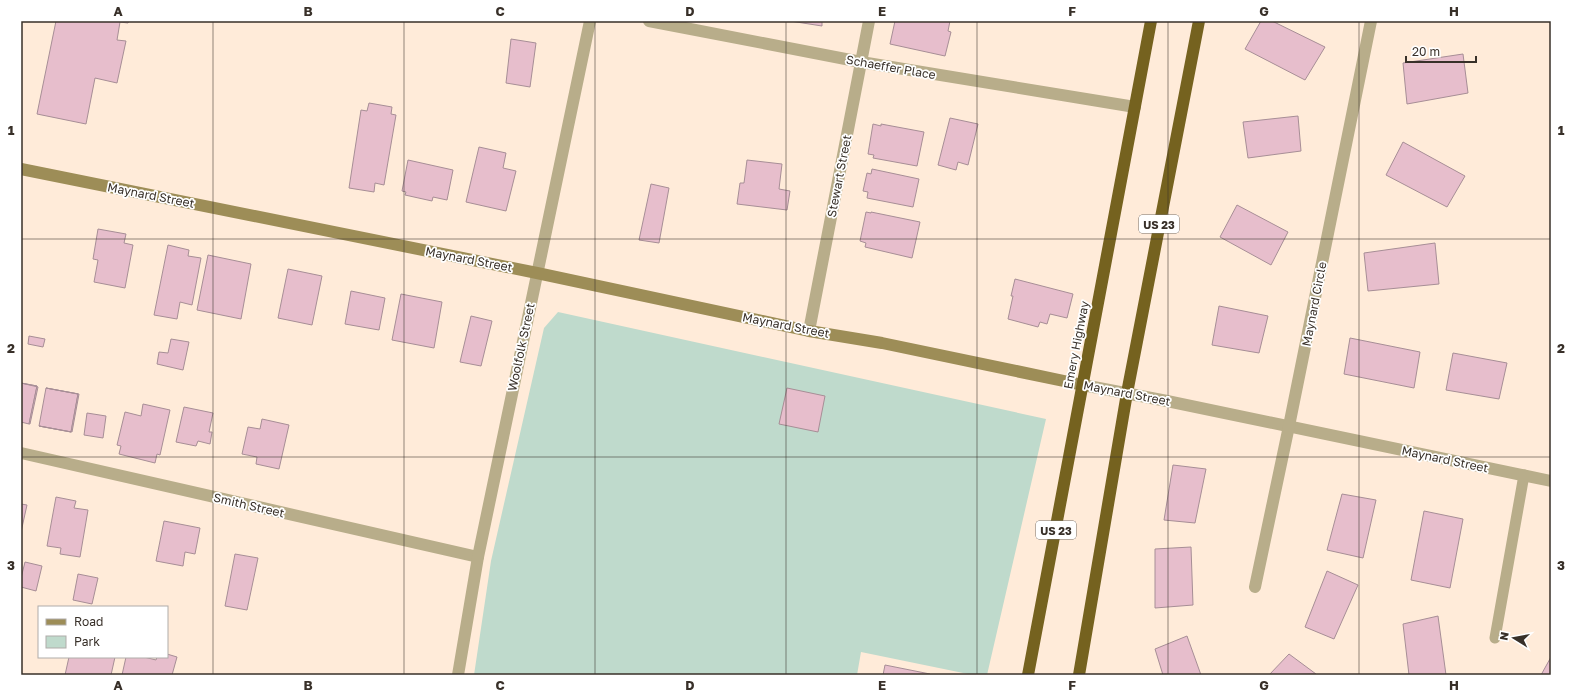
<svg xmlns="http://www.w3.org/2000/svg" width="1572" height="696" viewBox="0 0 1572 696" font-family="'Golos Text',sans-serif">
<style>
.green{fill:#bfdacc}
.building{fill:#e7becc;stroke:#a78e96}
.lines{fill:none;stroke-linecap:round;stroke-linejoin:round}
.lane{stroke:#b8ad8a;stroke-width:11}
.street{stroke:#b8ad8a;stroke-width:12}
.secondary{stroke:#9d8d57;stroke-width:12}
.highway{stroke:#75621f;stroke-width:12}
.grid{fill:none;stroke:#383029;stroke-width:1;stroke-opacity:0.55}
.labels{text-anchor:middle;dominant-baseline:central;stroke-width:3.5;stroke-linejoin:round;paint-order:stroke}
.shield{fill:#fff;stroke:#746e69;stroke-width:1}
.shield-label{font-size:11px;font-weight:bold;fill:#383029}
.street-label{font-size:12px;fill:#383029;stroke:#fff}
.neatline{fill:none;stroke:#383029;stroke-width:1.5}
.grid-label{font-size:13px;text-anchor:middle;font-weight:bold;fill:#383029}
</style>
<rect width="100%" height="100%" fill="#ffebd9"/>
<path class="green" d="M 558,312 L 1046,419 L 987,675 L 973,675 L 861,652 L 857,675 L 474,675 L 491,561 L 544,328 Z"/>
<g class="building">
<path d="M 56,21 L 129,21 L 128,23 L 120,22 L 117,40 L 126,41 L 117,83 L 95,78 L 86,124 L 37,114 Z"/>
<path d="M 790,21 L 822,21 L 822,26 Z"/>
<path d="M 895,21 L 950,21 L 948,31 L 951,32 L 945,56 L 890,44 Z"/>
<path d="M 1261,21 L 1272,21 L 1325,47 L 1305,80 L 1245,49 Z"/>
<path d="M 511,39 L 536,43 L 530,87 L 506,83 Z"/>
<path d="M 1463,54 L 1468,93 L 1407,104 L 1403,63 Z"/>
<path d="M 369,103 L 392,107 L 391,114 L 396,115 L 384,185 L 375,183 L 374,192 L 349,188 L 361,110 L 367,111 Z"/>
<path d="M 1298,116 L 1301,151 L 1248,158 L 1243,122 Z"/>
<path d="M 950,118 L 978,124 L 968,165 L 958,162 L 956,170 L 938,165 Z"/>
<path d="M 873,124 L 881,126 L 881,124 L 924,132 L 917,166 L 873,158 L 874,155 L 868,154 Z"/>
<path d="M 1403,142 L 1465,176 L 1447,207 L 1386,175 Z"/>
<path d="M 479,147 L 506,153 L 503,168 L 516,171 L 506,211 L 466,202 Z"/>
<path d="M 408,160 L 453,170 L 447,200 L 433,197 L 432,201 L 405,195 L 406,192 L 402,191 Z"/>
<path d="M 747,160 L 782,164 L 779,189 L 790,191 L 787,210 L 737,204 L 740,183 L 744,183 Z"/>
<path d="M 872,169 L 919,179 L 913,207 L 867,198 L 868,192 L 863,191 L 867,173 L 871,174 Z"/>
<path d="M 651,184 L 669,188 L 659,243 L 639,240 Z"/>
<path d="M 1237,205 L 1288,232 L 1271,265 L 1220,237 Z"/>
<path d="M 866,212 L 871,213 L 871,212 L 920,222 L 912,258 L 865,247 L 866,243 L 860,241 Z"/>
<path d="M 98,229 L 126,234 L 124,243 L 133,245 L 125,288 L 94,282 L 98,260 L 93,259 Z"/>
<path d="M 1435,243 L 1439,284 L 1368,291 L 1364,253 Z"/>
<path d="M 168,245 L 189,250 L 188,256 L 201,258 L 192,305 L 180,302 L 177,319 L 154,315 Z"/>
<path d="M 208,255 L 251,264 L 241,319 L 197,310 Z"/>
<path d="M 288,269 L 322,276 L 312,325 L 278,318 Z"/>
<path d="M 1015,279 L 1073,294 L 1067,318 L 1050,314 L 1047,324 L 1040,322 L 1038,327 L 1008,319 L 1013,296 L 1011,296 Z"/>
<path d="M 351,291 L 385,298 L 379,330 L 345,324 Z"/>
<path d="M 401,294 L 442,302 L 434,348 L 392,340 Z"/>
<path d="M 1219,306 L 1268,316 L 1259,353 L 1212,345 Z"/>
<path d="M 471,316 L 492,321 L 481,366 L 460,362 Z"/>
<path d="M 29,336 L 45,339 L 43,347 L 28,344 Z"/>
<path d="M 1350,338 L 1420,352 L 1414,388 L 1344,374 Z"/>
<path d="M 171,339 L 189,342 L 183,370 L 157,364 L 159,352 L 168,353 Z"/>
<path d="M 1453,353 L 1507,363 L 1499,399 L 1446,390 Z"/>
<path d="M 21,383 L 37,386 L 29,424 L 21,422 Z"/>
<path d="M 21,383 L 38,387 L 30,424 L 29,424 L 37,386 Z"/>
<path d="M 46,388 L 78,394 L 71,432 L 39,426 Z"/>
<path d="M 46,388 L 79,394 L 72,432 L 39,426 L 71,432 L 78,394 Z"/>
<path d="M 787,388 L 825,396 L 818,432 L 779,424 Z"/>
<path d="M 143,404 L 170,410 L 160,455 L 157,454 L 155,463 L 119,454 L 121,446 L 117,445 L 125,412 L 141,416 Z"/>
<path d="M 184,407 L 213,413 L 209,432 L 212,432 L 210,444 L 198,441 L 196,446 L 176,442 Z"/>
<path d="M 87,413 L 106,416 L 103,438 L 84,435 Z"/>
<path d="M 262,419 L 289,425 L 279,469 L 256,464 L 257,457 L 242,454 L 248,427 L 260,429 Z"/>
<path d="M 1173,465 L 1206,469 L 1195,523 L 1164,520 Z"/>
<path d="M 1342,494 L 1376,500 L 1363,558 L 1327,550 Z"/>
<path d="M 56,497 L 76,501 L 74,508 L 88,510 L 80,557 L 60,554 L 61,548 L 47,546 Z"/>
<path d="M 21,504 L 27,505 L 21,532 Z"/>
<path d="M 1424,511 L 1463,519 L 1450,588 L 1411,580 Z"/>
<path d="M 164,521 L 200,528 L 195,554 L 185,552 L 183,566 L 156,561 Z"/>
<path d="M 1191,547 L 1193,605 L 1155,608 L 1155,549 Z"/>
<path d="M 235,554 L 258,558 L 247,610 L 225,606 Z"/>
<path d="M 25,562 L 42,566 L 36,591 L 21,587 L 21,578 Z"/>
<path d="M 1327,571 L 1358,585 L 1334,639 L 1305,627 Z"/>
<path d="M 78,574 L 98,578 L 92,604 L 73,600 Z"/>
<path d="M 1438,616 L 1446,675 L 1409,675 L 1403,624 Z"/>
<path d="M 1187,636 L 1201,675 L 1163,675 L 1155,649 Z"/>
<path d="M 167,654 L 177,657 L 172,675 L 122,675 L 126,657 L 144,657 L 156,660 L 157,657 L 167,657 Z"/>
<path d="M 1289,654 L 1316,674 L 1269,675 Z"/>
<path d="M 69,657 L 115,657 L 111,675 L 65,675 Z"/>
<path d="M 1551,657 L 1551,675 L 1541,675 Z"/>
<path d="M 885,665 L 930,674 L 930,675 L 883,675 Z"/>
</g>
<g class="lines">
<path class="lane" d="M 1495,638 L 1524,475"/>
<g class="street">
<path d="M 649,21 L 861,62 L 1135,107"/>
<path d="M 809,331 L 869,21"/>
<path d="M 1083,385 L 1167,401 L 1551,481"/>
<path d="M 21,453 L 478,557"/>
<path d="M 1255,587 L 1289,426 L 1371,21"/>
<path d="M 458,675 L 478,557 L 590,21"/>
</g>
<path class="secondary" d="M 21,169 L 537,273 L 809,331 L 882,343 L 1083,385"/>
<g class="highway">
<path d="M 1028,675 L 1151,21"/>
<path d="M 1079,675 L 1127,393 L 1199,21"/>
</g>
</g>
<path class="grid" d="M 213,21 L 213,675M 404,21 L 404,675M 595,21 L 595,675M 786,21 L 786,675M 977,21 L 977,675M 1168,21 L 1168,675M 1359,21 L 1359,675M 21,239 L 1551,239M 21,457 L 1551,457"/>
<g class="labels">
<g class="shield">
<rect x="1139" y="215" width="40" height="18" rx="3"/>
<rect x="1036" y="521" width="40" height="18" rx="3"/>
</g>
<g class="shield-label">
<text x="1159" y="224">US 23</text>
<text x="1056" y="530">US 23</text>
</g>
<g class="street-label">
<text transform="translate(891 67) rotate(10)">Schaeffer Place</text>
<text transform="translate(839 176) rotate(-79)">Stewart Street</text>
<text transform="translate(151 195) rotate(11)">Maynard Street</text>
<text transform="translate(469 259) rotate(11)">Maynard Street</text>
<text transform="translate(1314 304) rotate(-79)">Maynard Circle</text>
<text transform="translate(786 325) rotate(11)">Maynard Street</text>
<text transform="translate(1076 345) rotate(-79)">Emery Highway</text>
<text transform="translate(521 347) rotate(-78)">Woolfolk Street</text>
<text transform="translate(1127 393) rotate(11)">Maynard Street</text>
<text transform="translate(1445 459) rotate(12)">Maynard Street</text>
<text transform="translate(249 505) rotate(13)">Smith Street</text>
</g>
</g>
<rect width="1572" height="696" fill="none" stroke="#ffffff" stroke-width="44"/>
<rect x="38" y="606" width="130" height="52" fill="#ffffff" stroke="#afaca9"/>
<rect x="46" y="619" width="20" height="6" fill="#9d8d57" stroke="#afaca9"/>
<text x="74" y="626" font-size="12" fill="#383029">Road</text>
<rect x="46" y="636" width="20" height="12" fill="#bfdacc" stroke="#afaca9"/>
<text x="74" y="646" font-size="12" fill="#383029">Park</text>
<g transform="translate(1514 638) rotate(281)" stroke="#ffffff" stroke-width="3" paint-order="stroke">
<path d="M0-3L7 15L0 10L-7 15Z" fill="#383029"/>
<text y="-6" font-size="11" font-weight="bold" text-anchor="middle" fill="#383029">N</text>
</g>
<path d="M1406 56v6h70v-6" fill="none" stroke="#383029" stroke-width="2"/>
<text x="1412" y="56" font-size="12" fill="#383029" stroke="#ffffff" stroke-width="3" paint-order="stroke">20 m</text>
<rect x="22" y="22" width="1528" height="652" class="neatline"/>
<g class="grid-label">
<text x="118" y="16">A</text>
<text x="308" y="16">B</text>
<text x="500" y="16">C</text>
<text x="690" y="16">D</text>
<text x="882" y="16">E</text>
<text x="1072" y="16">F</text>
<text x="1264" y="16">G</text>
<text x="1454" y="16">H</text>
<text x="11" y="135">1</text>
<text x="1561" y="135">1</text>
<text x="11" y="353">2</text>
<text x="1561" y="353">2</text>
<text x="11" y="570">3</text>
<text x="1561" y="570">3</text>
<text x="118" y="690">A</text>
<text x="308" y="690">B</text>
<text x="500" y="690">C</text>
<text x="690" y="690">D</text>
<text x="882" y="690">E</text>
<text x="1072" y="690">F</text>
<text x="1264" y="690">G</text>
<text x="1454" y="690">H</text>
</g>
</svg>
